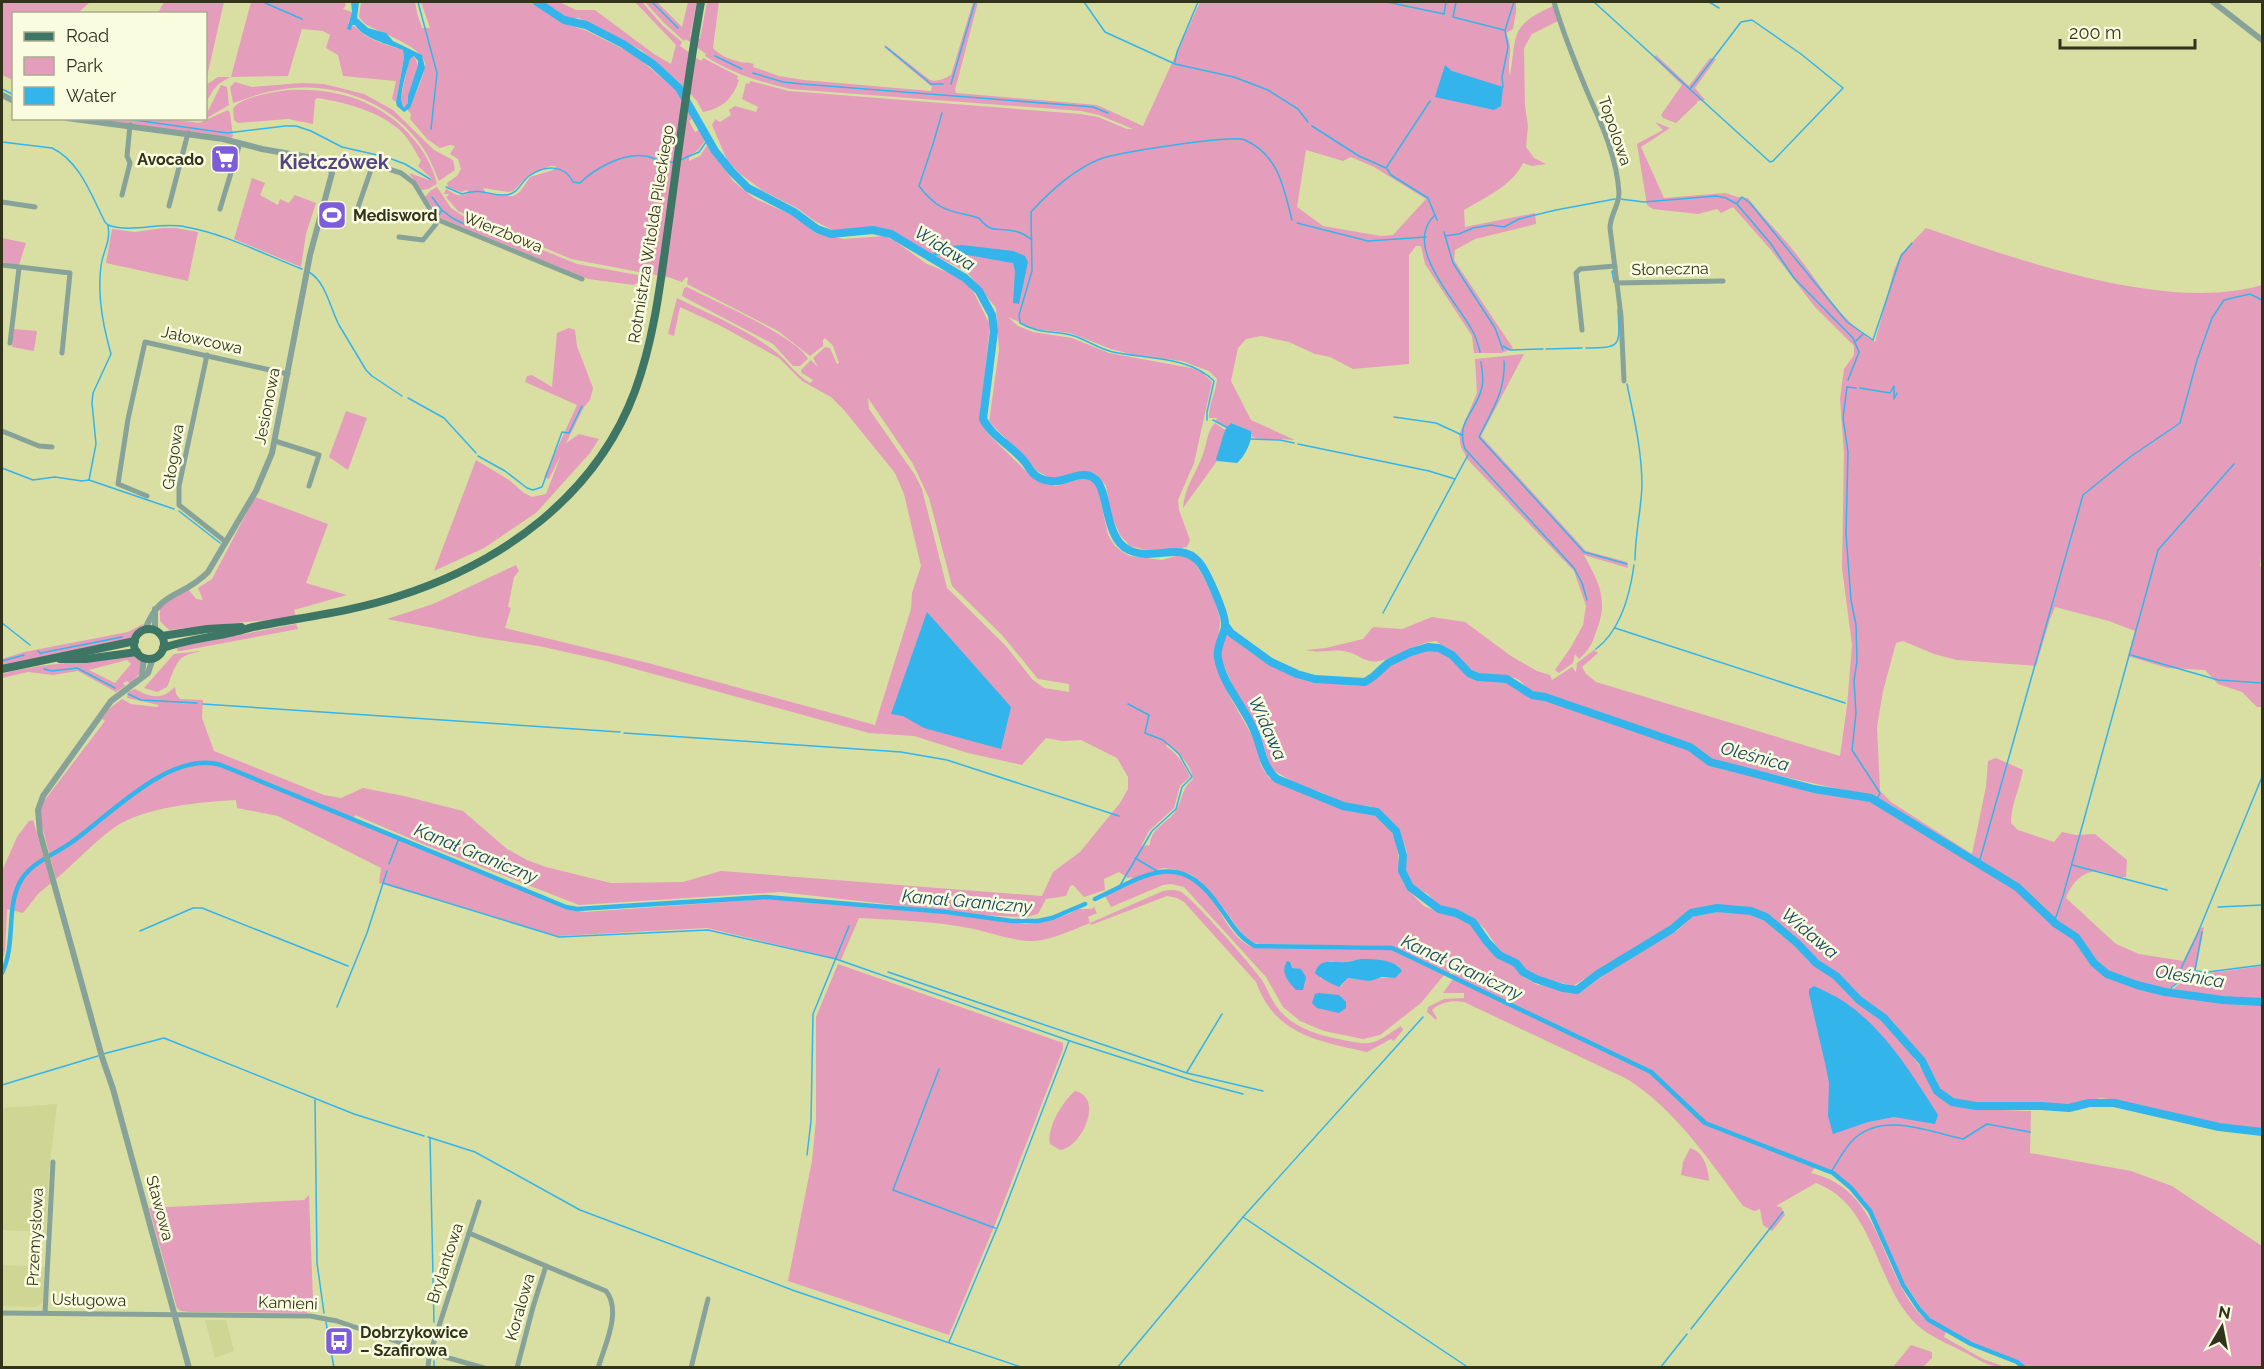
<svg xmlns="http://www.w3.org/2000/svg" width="2264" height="1369" viewBox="0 0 2264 1369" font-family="Raleway,sans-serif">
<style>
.built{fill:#cfd593}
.green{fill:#e59dbc;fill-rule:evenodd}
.water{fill:#33b4eb;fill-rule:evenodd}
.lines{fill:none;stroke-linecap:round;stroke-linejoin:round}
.stream{stroke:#33b4eb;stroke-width:1.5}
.canal{stroke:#33b4eb;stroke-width:4.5}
.river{stroke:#33b4eb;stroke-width:8}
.minor{stroke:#87a399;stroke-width:5}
.tertiary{stroke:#87a399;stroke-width:6}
.primary{stroke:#3e7665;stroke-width:8}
.labels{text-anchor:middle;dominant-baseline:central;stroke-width:5;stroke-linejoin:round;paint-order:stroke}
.street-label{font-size:16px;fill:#31331b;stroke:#f9fcdf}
.poi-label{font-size:16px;font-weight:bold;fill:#31331b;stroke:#f9fcdf;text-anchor:start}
.water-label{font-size:18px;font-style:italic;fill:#174a60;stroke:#f9fcdf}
.quarter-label{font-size:20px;font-weight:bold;fill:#534583;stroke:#f9fcdf}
</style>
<rect width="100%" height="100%" fill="#d9dea3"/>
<g class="built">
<path d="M 57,1104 L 49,1171 L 46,1232 L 2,1230 L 2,1108 Z"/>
<path d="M 2,1265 L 45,1267 L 43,1302 L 37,1307 L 2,1306 Z"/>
<path d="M 205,1320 L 226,1320 L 234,1351 L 215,1358 Z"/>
</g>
<g class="green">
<path d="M 2,2 L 90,2 L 78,13 L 14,14 L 13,80 L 2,75 Z"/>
<path d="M 164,2 L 224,2 L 206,81 L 206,14 L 158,13 Z"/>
<path d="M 251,2 L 344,2 L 346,5 L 343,9 L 352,12 L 348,24 C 358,26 360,33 368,37 C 379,43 391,46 403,50 L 404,58 L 396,102 L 392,99 L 396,81 L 343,76 L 338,55 L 326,48 L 330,35 L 323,31 L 302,29 L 288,76 L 231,77 C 216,84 214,88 206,103 L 206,85 L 218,77 L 231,77 Z"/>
<path d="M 361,2 L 415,2 L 417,13 L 422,28 L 430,28 L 421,2 L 533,2 L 562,23 L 585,30 L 635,55 L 676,90 L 692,119 L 689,121 L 695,132 L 699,130 L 705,141 L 698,150 L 689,156 L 689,161 L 700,156 L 708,144 L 733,181 L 754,198 L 796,217 L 815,233 L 844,239 L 884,236 L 895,241 L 927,264 L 959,277 L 965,282 L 974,293 L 990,325 L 981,408 L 981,423 L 987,433 L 1033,478 L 1055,486 L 1077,480 L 1086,478 L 1091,480 L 1098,489 L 1108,535 L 1115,546 L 1124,553 L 1130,556 L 1162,560 L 1180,555 C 1185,556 1189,558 1193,561 C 1202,571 1220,609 1220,622 C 1220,635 1213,648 1215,660 L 1230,697 L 1256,743 L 1261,766 L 1269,778 L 1341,809 L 1353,812 L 1369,812 L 1383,821 L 1391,830 L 1397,844 L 1400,875 L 1404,885 L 1413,895 L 1424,906 L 1443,914 L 1456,916 L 1472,924 L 1485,946 L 1495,956 L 1512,964 L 1523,977 L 1538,985 L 1557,987 L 1568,993 L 1581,992 L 1612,969 L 1678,930 L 1691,917 L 1717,912 L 1739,912 L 1752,915 L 1765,921 L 1800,951 L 1809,962 L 1834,979 L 1857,1002 L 1877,1016 L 1911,1054 L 1930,1081 L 1933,1091 L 1948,1104 L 1971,1109 L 2031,1111 L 2030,1153 L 2131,1171 L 2172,1186 L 2262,1246 L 2262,1367 L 2026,1367 L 2016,1361 L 1971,1343 L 1935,1322 L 1924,1312 L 1904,1282 L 1865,1201 L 1834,1172 L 1705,1123 L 1654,1072 L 1452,975 L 1454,971 L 1461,968 L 1461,965 L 1455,967 L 1449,973 L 1386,946 L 1258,944 L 1249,941 L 1240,931 L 1218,901 L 1192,875 L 1173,869 L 1163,868 L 1131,880 L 1132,877 L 1128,878 L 1119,872 L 1104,879 L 1105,890 L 1084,897 L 1073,885 L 1070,886 L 1066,896 L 1046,899 L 1038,914 L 1026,917 L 983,915 L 780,892 L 579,905 L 423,844 L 355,815 L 353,821 L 567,909 L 585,912 L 768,899 L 945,914 L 1026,924 L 1042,922 L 1069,914 L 1078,909 L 1091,909 L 1094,907 L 1097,913 L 1088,917 L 1090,923 L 1163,891 C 1169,890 1175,889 1181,892 C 1194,899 1252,966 1262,980 C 1269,992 1273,1005 1284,1015 C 1299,1029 1318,1035 1338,1039 C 1373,1046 1371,1046 1401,1026 L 1403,1030 L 1394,1041 L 1391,1039 L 1367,1052 C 1318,1041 1275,1035 1256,982 L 1184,902 L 1177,898 L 1167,896 L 1091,925 L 1090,923 C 1072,930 1052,940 1033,941 C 1011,941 990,932 969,928 C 933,921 896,920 859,918 L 841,960 L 707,928 L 558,936 L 379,883 L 381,868 L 278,816 L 237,808 L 236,800 C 201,802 144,807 115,827 C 94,842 76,862 56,879 L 41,822 L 41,805 L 105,721 L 102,719 L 109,709 L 122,699 L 131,704 L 157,707 L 159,705 L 127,698 L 128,692 L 135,689 C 150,697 161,701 175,687 L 176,694 L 180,699 L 203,700 L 202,718 L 214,751 L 324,795 L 341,798 L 363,788 L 404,796 L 463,811 L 507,849 L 527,860 L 546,867 L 611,883 L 683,882 L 721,871 L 1042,896 L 1053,872 L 1080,852 L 1120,803 L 1128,789 L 1128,777 L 1117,758 L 1081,740 L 1062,741 L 1046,738 L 1022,765 L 968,753 L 914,736 L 869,733 L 606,661 L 539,646 L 485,638 L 387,619 L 433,604 L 516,565 L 519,571 L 514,577 L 508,607 L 511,608 L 505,628 L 652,664 L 875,725 L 911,609 L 912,593 L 921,566 L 904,494 L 895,473 L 844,410 L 831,397 L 802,381 L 779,358 L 719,325 L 680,307 L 674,336 L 668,334 L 677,298 C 709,314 744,328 772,349 C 787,359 794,374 810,383 L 813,380 L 802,373 L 801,370 L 811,360 L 818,367 L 813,358 L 825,347 L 830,348 L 837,364 L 839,363 L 833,346 L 825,338 L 823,340 L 823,346 L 810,356 L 778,331 L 687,284 L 688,278 L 686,277 L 682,282 L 668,277 L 645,273 L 646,268 L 640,267 L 639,272 L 571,259 L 458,211 L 446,197 L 449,195 L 448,194 L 444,194 L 446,189 C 455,194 459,198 469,193 L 467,190 L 461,192 L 448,187 L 447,183 L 457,176 L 461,169 L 458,159 L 450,154 L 455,146 L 450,145 L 440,148 L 427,139 L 410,119 L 411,114 L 407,109 L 410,108 C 414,94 424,79 425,64 C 425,48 382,33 369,26 C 365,25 362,20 359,17 ZM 550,166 L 556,166 L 553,170 L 530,177 C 513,205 513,195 486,193 L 483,188 L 508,192 L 513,191 L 529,175 ZM 868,398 L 913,464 L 929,498 L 952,586 L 1002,635 L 1038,679 L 1069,684 L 1069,692 L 1044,688 L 1032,679 L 1005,645 L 947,588 L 922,489 L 915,475 L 869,409 ZM 1167,744 C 1179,753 1191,764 1193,779 C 1179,792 1184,799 1175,812 C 1167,823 1150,829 1150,845 L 1141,846 L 1149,831 L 1174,808 L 1180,786 L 1190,777 C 1184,763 1178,755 1166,746 Z"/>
<path d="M 543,2 L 559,2 L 576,10 L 595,10 L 654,54 L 671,64 L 676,45 L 635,2 L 642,2 L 663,26 L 682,42 L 680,46 L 701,61 L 703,58 L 738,76 L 737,79 L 739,80 C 733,98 722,109 703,112 L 697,101 L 679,82 L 641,50 L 579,18 L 566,18 Z"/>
<path d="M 645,2 L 657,2 L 682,27 L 688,2 L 697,2 L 690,37 L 700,39 L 707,2 L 719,2 L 713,48 C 719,55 731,60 740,62 C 746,63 748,62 754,64 L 753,67 L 779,76 L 804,80 L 931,91 L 932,87 L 884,47 L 885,45 L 930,80 C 937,82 944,79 951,75 L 973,2 L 978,2 L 955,90 L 956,93 L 1097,105 L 1143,126 L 1200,2 L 1516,2 L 1516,12 L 1513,29 L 1506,33 C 1515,52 1506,57 1510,76 C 1517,34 1509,26 1553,6 L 1558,21 L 1532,34 L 1524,48 L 1525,106 L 1528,126 L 1526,147 L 1534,158 L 1546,164 L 1532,166 L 1523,163 C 1513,185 1484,198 1464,210 L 1465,227 L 1535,213 L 1536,224 L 1475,239 L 1455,250 L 1454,260 L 1513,348 L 1502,353 L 1474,353 L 1472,336 L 1425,264 L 1421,246 L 1416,246 L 1409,255 L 1409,364 L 1353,369 L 1330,357 L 1315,354 L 1289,342 L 1261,336 L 1246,339 L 1238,348 L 1231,381 L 1251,420 L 1295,440 C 1281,438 1265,441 1252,437 L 1251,431 L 1231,423 L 1228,428 L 1216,421 L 1217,418 L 1209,418 C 1208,406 1216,392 1217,379 L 1209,371 L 1182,361 L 1134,355 L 1111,349 L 1070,333 L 1034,329 L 1008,317 L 1018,326 L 1033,332 L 1072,338 L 1109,353 L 1191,368 L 1202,372 L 1212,382 L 1194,463 L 1178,500 L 1179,510 L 1190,540 L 1187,547 L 1155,552 L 1130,546 L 1120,535 L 1110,512 L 1106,486 L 1097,475 L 1088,472 L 1058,478 L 1048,477 L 1037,471 L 1030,462 L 989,422 L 999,350 L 996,308 L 967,272 L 881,228 L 832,230 L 813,220 L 797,208 L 763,191 L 739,173 L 727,160 L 712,125 L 715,119 L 720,122 L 731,115 L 729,110 L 735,106 L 756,112 L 758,107 L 742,99 L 746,83 L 749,84 L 750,81 L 789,91 L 1081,114 L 1098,117 L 1127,129 L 1133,129 L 1099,115 L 1081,111 L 790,89 C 760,82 731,73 705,56 L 706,54 L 686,39 L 684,41 L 663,22 ZM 1306,150 L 1343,161 L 1351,157 L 1374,167 L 1426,199 L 1393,235 L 1381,236 L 1323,226 L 1297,207 Z"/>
<path d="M 1656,55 L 1689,86 L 1710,58 L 1716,59 L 1695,88 L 1705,100 L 1697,101 L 1697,103 L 1676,123 L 1663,118 L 1661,115 L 1682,85 L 1654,58 Z"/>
<path d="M 414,56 L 418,65 L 408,103 L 404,108 C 398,99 407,71 410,59 Z"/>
<path d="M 235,82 L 252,87 L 302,83 L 324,84 L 364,94 L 393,110 L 434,150 L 453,160 L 455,170 L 439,181 C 434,170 430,158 423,148 C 390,99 329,79 273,91 C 259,93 246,99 233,103 L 230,87 Z"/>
<path d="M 221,85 L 227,87 L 229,105 L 207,118 L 206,115 Z"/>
<path d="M 288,90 C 339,87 388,103 419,146 C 427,157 434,170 437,184 L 428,189 L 421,190 L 409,173 L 429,180 L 431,178 L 418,166 L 421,161 C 414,149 407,135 396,127 C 375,110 343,102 317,98 L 315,100 L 313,124 L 288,119 L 238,123 L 234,120 L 233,109 C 239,97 274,92 288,90 Z"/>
<path d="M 228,110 L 230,113 L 233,136 L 231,138 L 87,119 L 164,118 L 199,123 Z"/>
<path d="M 1655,122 L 1670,128 L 1641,147 L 1664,198 L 1725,193 L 1738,197 L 1748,198 C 1763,218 1782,235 1797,255 C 1824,289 1837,317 1875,342 L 1894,270 L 1901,254 L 1926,228 C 2018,260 2168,313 2262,285 L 2262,547 L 2260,566 L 2262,568 L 2262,707 L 2257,707 L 2242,692 L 2218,684 L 2205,670 L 2167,668 L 2128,656 L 2135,631 L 2109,621 L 2055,607 L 2050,619 L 2036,666 L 1957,660 L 1934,654 L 1903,641 L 1896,643 L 1883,691 L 1877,727 L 1880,791 L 1891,802 L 1972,854 L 1986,787 L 1988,761 L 1996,758 L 2023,770 C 2020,788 2011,804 2011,823 L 2018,830 L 2054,842 L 2062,832 L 2076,835 L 2095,834 L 2127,860 L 2126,877 C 2117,878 2107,872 2098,871 C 2081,871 2071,885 2066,898 L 2116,944 L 2139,954 L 2183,961 L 2199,929 L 2204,927 L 2196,969 L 2168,990 L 2122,977 L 2103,968 L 2077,936 L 2054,920 L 2021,888 L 1972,855 L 1875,797 L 1718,762 L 1702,755 L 1686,744 L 1527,689 C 1517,670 1496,679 1479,673 C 1465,668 1450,650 1436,641 C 1412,644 1400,657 1379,661 C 1366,664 1358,654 1348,652 C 1334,648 1320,654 1306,650 L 1326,648 L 1363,639 L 1373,627 L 1402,629 L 1432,617 L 1465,622 L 1511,656 L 1537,671 L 1550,675 L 1552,680 L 1572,667 L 1576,672 L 1577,663 L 1594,650 L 1598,653 L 1582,667 L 1586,674 L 1596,682 L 1840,756 L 1847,706 L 1852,645 L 1842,568 L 1844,453 L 1840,399 L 1844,369 L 1854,355 L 1854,346 L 1815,307 L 1771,250 L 1733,207 L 1721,213 L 1717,209 L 1698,214 L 1653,209 L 1647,205 L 1637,144 L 1663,130 Z"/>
<path d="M 252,178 L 265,183 L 260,195 L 278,205 L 280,199 L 289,203 L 295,195 L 316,203 L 306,234 L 301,267 L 234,239 Z"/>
<path d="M 437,187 L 451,208 L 469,220 L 577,264 L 638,275 L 638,282 L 634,285 L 588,279 L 440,218 L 425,197 L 430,191 Z"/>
<path d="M 163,228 L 176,228 L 198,232 L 188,281 L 106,263 L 112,229 L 135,232 Z"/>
<path d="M 2,238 L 26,243 L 19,265 L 2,262 Z"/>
<path d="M 687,287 C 712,300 798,337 808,359 L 800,366 L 793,366 L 773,344 L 682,296 L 684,288 Z"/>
<path d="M 569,328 L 575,330 L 577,346 L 593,388 L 590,400 L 584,407 L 566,443 L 579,434 L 599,439 L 590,453 L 536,513 L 484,548 L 434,571 L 476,460 L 509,480 L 524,493 L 532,497 L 546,494 L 561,455 L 549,479 L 544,477 L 577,405 L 525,382 L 527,376 L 532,375 L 552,387 L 557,333 Z"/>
<path d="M 14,329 L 37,331 L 34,351 L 12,347 Z"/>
<path d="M 1524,354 L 1481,436 L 1586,551 L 1627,562 L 1628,568 L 1584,555 C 1599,583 1609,600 1596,632 C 1592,644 1589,650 1579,659 L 1575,654 L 1573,663 L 1559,673 L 1555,670 L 1571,647 L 1583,625 L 1586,606 L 1574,571 L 1468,460 L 1461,447 L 1459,435 L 1477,393 L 1475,359 Z"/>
<path d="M 346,411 L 367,418 L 348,470 L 329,457 Z"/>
<path d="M 1215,423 L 1225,430 L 1217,461 L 1183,508 C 1184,488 1197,472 1203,454 C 1207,444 1207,430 1215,423 Z"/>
<path d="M 255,497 L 328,524 L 306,583 L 347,595 L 294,610 L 296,617 L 169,630 L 160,621 L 160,608 L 169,599 L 189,590 L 196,599 L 203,600 L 198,588 L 212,579 Z"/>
<path d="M 145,623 L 129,639 L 2,666 L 2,659 L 24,652 L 128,632 Z"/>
<path d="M 296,624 L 298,629 L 181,651 L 178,651 L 176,647 Z"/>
<path d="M 1226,631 C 1243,651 1283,674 1308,680 C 1317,682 1326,681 1335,681 C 1344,682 1354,687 1362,685 C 1373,682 1381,673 1389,667 C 1399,658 1422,647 1435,649 C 1452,653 1456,669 1471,676 C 1481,681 1491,678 1502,680 C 1509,681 1512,686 1517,689 C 1525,695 1534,697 1543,698 L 1688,748 L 1707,763 L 1791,785 L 1869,799 L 1891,811 L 2013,886 L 2048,921 L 2082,945 L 2100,973 L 2156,992 L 2224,1001 L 2262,1003 L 2262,1128 L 2249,1130 L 2198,1120 L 2114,1100 L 2101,1098 L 2067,1105 L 2026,1102 L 1970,1103 L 1954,1101 L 1939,1090 L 1936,1080 L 1894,1023 L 1857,995 L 1842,977 L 1825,966 L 1778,923 L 1764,912 L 1751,908 L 1738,906 L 1709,906 L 1688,912 L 1668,927 L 1573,986 L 1532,975 L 1526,970 L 1518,960 L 1502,953 L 1497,947 L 1485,929 L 1472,917 L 1460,911 L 1438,906 L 1428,894 L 1413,886 L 1407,876 L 1405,868 L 1407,852 L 1403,841 L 1396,826 L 1380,811 L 1370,806 L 1353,805 L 1339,801 L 1321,792 L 1297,784 L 1271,769 L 1259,730 L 1239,699 L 1220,657 Z"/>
<path d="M 200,651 C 197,653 191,653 187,655 C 175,659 172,677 167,687 L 157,692 L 144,688 L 174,654 Z"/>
<path d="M 136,656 L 142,662 L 140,673 L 130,685 L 128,681 L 123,683 L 125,686 L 116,692 L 78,671 L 53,675 L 28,672 L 2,678 L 2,674 C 45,662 91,662 136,656 ZM 127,660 L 131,664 L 115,683 L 89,670 Z"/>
<path d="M 33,820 L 51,883 L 38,894 L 23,913 L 7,909 L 5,951 L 2,961 L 2,871 L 17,837 L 29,821 Z"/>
<path d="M 1163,872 C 1217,872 1216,929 1250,946 C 1256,948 1263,948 1269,948 L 1390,949 L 1444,975 L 1421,1003 L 1380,1035 L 1363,1039 L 1324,1031 L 1300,1021 L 1283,1007 L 1266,977 L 1184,887 L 1171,884 L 1163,885 L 1111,907 L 1105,896 L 1149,876 ZM 1361,959 L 1377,960 L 1399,966 L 1395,978 C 1378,977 1366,981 1348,978 L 1341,986 L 1320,978 L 1329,961 L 1341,963 Z"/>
<path d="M 838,964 L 1063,1043 L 1063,1049 L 996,1222 L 949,1335 L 788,1281 L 812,1161 L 816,1120 L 816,1017 Z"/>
<path d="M 2262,966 L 2262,1000 L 2214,996 L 2173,989 L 2195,972 L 2210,973 Z"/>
<path d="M 1453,979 L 1649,1073 L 1705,1125 L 1815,1168 L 1811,1173 C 1880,1189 1879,1264 1916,1310 C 1924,1320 1935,1326 1946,1331 L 1944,1337 L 1983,1359 L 2005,1367 C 1989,1368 1976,1358 1962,1351 C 1948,1344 1930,1336 1918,1326 C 1875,1287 1876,1205 1816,1183 L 1776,1206 L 1781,1207 L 1785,1215 L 1772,1231 L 1763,1225 L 1760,1209 L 1754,1211 L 1743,1206 C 1709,1160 1676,1110 1627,1079 L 1464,1002 C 1452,1000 1441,1002 1432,1010 L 1437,1018 L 1436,1020 L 1427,1012 L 1428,1007 L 1444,999 L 1464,998 L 1464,993 L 1443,993 Z"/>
<path d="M 1075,1091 C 1105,1098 1081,1148 1060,1150 L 1050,1144 C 1046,1128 1063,1101 1075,1091 Z"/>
<path d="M 1690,1148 C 1704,1152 1708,1168 1709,1181 L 1681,1175 L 1683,1162 Z"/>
<path d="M 309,1195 L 313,1300 L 307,1313 L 189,1312 L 181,1311 L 177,1308 L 149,1208 L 304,1200 Z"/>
<path d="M 1911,1345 L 1932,1352 L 1932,1358 L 1923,1367 L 1893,1367 Z"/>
</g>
<g class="water">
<path d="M 351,2 L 359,2 L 357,18 L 368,28 L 386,33 L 393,41 L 422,55 L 425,68 L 410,108 L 404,112 L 397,106 L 396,102 L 404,58 L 403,50 C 388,44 364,39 355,25 L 352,25 L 351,30 L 347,29 L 352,12 ZM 414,56 L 418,61 L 418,65 L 408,96 L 408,103 L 404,108 C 397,97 407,72 410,59 Z"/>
<path d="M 1445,65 L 1452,71 L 1503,87 L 1501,106 L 1494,110 L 1435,97 Z"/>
<path d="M 962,245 L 1013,251 L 1025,256 L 1028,262 L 1019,304 L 1013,303 L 1015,271 L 1013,263 C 989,260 950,248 928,258 L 941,247 Z"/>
<path d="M 1231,423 L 1251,431 C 1253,441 1244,457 1237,463 L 1217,461 L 1216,459 L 1225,430 Z"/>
<path d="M 927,612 L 1011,707 L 1001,749 L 924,728 L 903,716 L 891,714 Z"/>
<path d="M 1361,959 C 1374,959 1395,959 1402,971 L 1395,978 L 1382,977 L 1370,981 L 1348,978 L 1339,987 C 1334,985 1318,977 1315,973 C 1319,959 1329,962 1340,962 C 1347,963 1354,960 1361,959 Z"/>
<path d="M 1287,961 L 1290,962 L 1292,968 L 1301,969 L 1306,977 L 1303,990 L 1296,990 C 1288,981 1280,973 1287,961 Z"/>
<path d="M 1814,986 C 1824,991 1834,995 1843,1001 C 1885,1029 1912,1074 1938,1115 L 1935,1124 L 1894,1117 L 1868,1122 L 1833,1134 L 1828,1116 L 1829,1083 L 1825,1063 L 1809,994 L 1809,989 Z"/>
<path d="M 1319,993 L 1339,995 L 1346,1002 L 1346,1008 L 1339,1013 L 1317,1008 L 1312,1003 L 1315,994 Z"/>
</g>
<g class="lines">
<g class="stream">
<path d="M 263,2 L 302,19"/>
<path d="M 418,2 L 437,73 L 431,129"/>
<path d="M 652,2 L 678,28"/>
<path d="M 1084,2 L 1105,32 L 1175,64 L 1234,77 L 1268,90 L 1298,109 L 1308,122"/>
<path d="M 1387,2 L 1444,14 L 1446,2"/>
<path d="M 1456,2 L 1453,17 L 1504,30"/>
<path d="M 1594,2 L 1770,162 L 1773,161 L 1843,88 L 1801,54 L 1752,20 L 1741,22 L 1690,89"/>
<path d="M 1709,2 L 1719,8"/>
<path d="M 886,47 L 931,84 L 943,84"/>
<path d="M 715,56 L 742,69"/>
<path d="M 1175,62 L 1177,52 L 1198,2"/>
<path d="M 753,73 L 783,82 L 802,84 L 1081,106 L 1093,107 L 1108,113"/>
<path d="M 951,84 L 975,2"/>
<path d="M 1503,87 L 1502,77 L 1508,47 L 1505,30 L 1514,2"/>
<path d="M 2,89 L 14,95"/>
<path d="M 120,118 L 227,133 L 285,126 L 296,126 L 311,131 L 342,147 L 386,157 L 405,164 L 430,179"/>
<path d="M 1312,126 L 1359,156 L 1386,168 L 1430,101"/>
<path d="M 2,142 L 52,148 C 80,161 92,197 105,222 L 108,225 C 134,234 159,221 186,227 C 226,234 265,255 302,269"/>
<path d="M 933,144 L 919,186 C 939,212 949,210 979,218 C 991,234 997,227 1014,231 C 1021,232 1027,236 1032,240"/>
<path d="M 933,144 L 942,113"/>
<path d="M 680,160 L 699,152 L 709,138"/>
<path d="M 1387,169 L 1391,175 L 1428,198 L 1437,220"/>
<path d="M 446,187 L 462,194 C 483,188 487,195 504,195 C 518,195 520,183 529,176 C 545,165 564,164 573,182 L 580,183 C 595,168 623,153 645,156 C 655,157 662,165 673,162"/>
<path d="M 432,197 L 441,209"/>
<path d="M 1620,199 L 1644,202 L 1716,196 L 1726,198 L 1737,204 L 1771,244 L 1794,278 L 1853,338 L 1859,352 L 1848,380"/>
<path d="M 1737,203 L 1742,197 L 1750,203 L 1847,322 L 1873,340 L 1901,256 L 1912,243"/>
<path d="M 1435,215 C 1401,246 1458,303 1472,330 C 1476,337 1478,344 1480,352"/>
<path d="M 438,216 L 442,210 L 452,218 L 464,224"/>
<path d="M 1297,223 L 1368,241 L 1426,237"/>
<path d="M 1444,232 L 1453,263 L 1495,328 L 1503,350"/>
<path d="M 1445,236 L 1459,234 L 1473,228 L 1491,225 L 1504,227 L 1519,219 L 1556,210 L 1615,199"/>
<path d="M 1612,271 L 1614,282"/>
<path d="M 309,272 C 326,282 330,308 339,325 C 348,340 357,355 366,370 L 372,376 L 402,396"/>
<path d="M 1856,341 L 1863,334"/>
<path d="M 1503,346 L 1510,350 L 1543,349"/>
<path d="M 1586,348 C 1622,348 1620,346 1618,310"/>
<path d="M 1546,349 L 1582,348"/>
<path d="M 1504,361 C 1506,390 1492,411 1479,437 L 1584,552 L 1627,564"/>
<path d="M 1481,362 C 1482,370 1484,379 1482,387 C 1477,412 1455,421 1465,449 L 1574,568 L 1582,583 L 1587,600"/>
<path d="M 1627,384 C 1634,418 1642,451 1642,486 C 1641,511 1635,535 1635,560"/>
<path d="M 1856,388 L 1847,387 L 1843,418 L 1848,452 L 1846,534 L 1851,600 L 1856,625 L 1857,661 L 1854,681 L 1856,713 L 1852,750 L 1880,793 L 1876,801"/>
<path d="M 1860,388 L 1890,393 L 1894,386 L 1894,399 L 1897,393"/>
<path d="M 408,398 L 444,418 L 476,453"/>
<path d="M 1394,417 L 1436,423 L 1462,435"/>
<path d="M 1207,420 L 1207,412 L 1214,381 C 1189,356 1145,359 1113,352 C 1099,349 1087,340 1074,336 C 1054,330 1041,335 1020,323 L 1019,315 L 1032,271 L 1031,212 C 1050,191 1073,170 1100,159 C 1117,153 1232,134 1245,140 C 1279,155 1284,189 1292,220"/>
<path d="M 1213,420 L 1228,428"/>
<path d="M 1251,439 L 1280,440 L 1294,443"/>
<path d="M 1298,444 L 1429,471 L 1455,479"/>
<path d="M 478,456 L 505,471 L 527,488 L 533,490 L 542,487 L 562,432 L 569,433 L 582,406"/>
<path d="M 2,468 L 33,480 L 55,477 L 82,481 L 89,480 L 174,509"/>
<path d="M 89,480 L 96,444 L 92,403 L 93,393 L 111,354 C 103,326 97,295 101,266 C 103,250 111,243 108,225"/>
<path d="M 179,511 L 220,543"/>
<path d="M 1383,613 L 1468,455"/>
<path d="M 2,623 L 30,645"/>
<path d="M 1615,628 L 1845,703"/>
<path d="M 1596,649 C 1621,630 1630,595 1634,565"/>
<path d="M 38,651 L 41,654"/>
<path d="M 41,653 L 122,637"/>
<path d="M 2131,655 L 2218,680 L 2262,683"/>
<path d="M 2,661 L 24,655"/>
<path d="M 44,669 L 52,671 L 77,668 L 115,688"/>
<path d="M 128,694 L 141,700 L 197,703"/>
<path d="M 203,704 L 620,732"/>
<path d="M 624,733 L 901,752 L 947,760 L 1119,816"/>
<path d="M 1135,858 L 1157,871"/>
<path d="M 1979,863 L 2083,495 L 2130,457 L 2180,423 L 2197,360 L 2212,318 L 2224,300 L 2250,294 L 2262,300"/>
<path d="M 389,864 L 399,838"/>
<path d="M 2072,865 L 2167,890"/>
<path d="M 383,883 L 559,937 L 708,930 L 836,959 L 1073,1042 L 1194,1081 L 1243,1094"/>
<path d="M 1118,889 L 1152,831 L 1176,809 L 1182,787 L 1192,777 L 1179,754 L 1163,740 L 1145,733 L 1149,715 L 1128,704"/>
<path d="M 2218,907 L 2262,905"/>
<path d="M 2050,919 L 2056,917 L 2063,896 L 2158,550 L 2234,464"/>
<path d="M 140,931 L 193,908 L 202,908 L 348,966"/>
<path d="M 2195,970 L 2202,932"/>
<path d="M 888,972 L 1187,1073 L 1263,1091"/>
<path d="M 2185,978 L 2195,971 L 2208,972 L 2262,965"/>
<path d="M 2180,981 L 2177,977 L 2197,935 L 2262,777"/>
<path d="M 2169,993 L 2172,987 L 2183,979"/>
<path d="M 337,1007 L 367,933 L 387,871"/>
<path d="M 103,1054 L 164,1038 L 354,1114 L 424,1136"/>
<path d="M 939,1069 L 893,1190 L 995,1228"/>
<path d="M 1187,1072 L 1222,1014"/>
<path d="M 2,1085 L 98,1056"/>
<path d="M 315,1100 L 317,1263 L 324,1313"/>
<path d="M 428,1137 L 475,1152 L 580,1210 L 795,1291 L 1024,1368"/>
<path d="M 430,1138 L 434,1322"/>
<path d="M 807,1155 L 811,1121 L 813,1014 L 849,926"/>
<path d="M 1831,1172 C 1838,1161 1845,1147 1855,1138 C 1885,1112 1929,1132 1963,1139 L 1987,1124 L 2030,1132"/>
<path d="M 1243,1217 L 1469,1368"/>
<path d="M 326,1322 L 334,1368"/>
<path d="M 1691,1329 L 1783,1212"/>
<path d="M 949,1342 L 1000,1221 L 1069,1041"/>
<path d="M 434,1361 L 434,1368"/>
<path d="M 1117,1368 L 1243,1217 L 1423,1017"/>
<path d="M 1660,1368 L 1687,1334"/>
</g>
<g class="canal">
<path d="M 1095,899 C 1149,874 1180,848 1221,909 C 1231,923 1239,938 1255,946 L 1392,948 L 1651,1072 L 1705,1123 L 1833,1173 L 1851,1188 L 1870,1211 L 1903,1285 L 1919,1309 L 1929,1320 L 1971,1344 L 2017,1362 L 2024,1368"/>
<path d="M 2,973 C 16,944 6,911 19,884 C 29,863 54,855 72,842 C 110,815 170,750 221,765 L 566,907 L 577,909 L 766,897 L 946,912 L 1012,921 L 1038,921 L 1052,918 L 1085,904"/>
</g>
<g class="river">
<path d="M 537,2 L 564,20 L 586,25 L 623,44 L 653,64 L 679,88 L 715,151 L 732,172 L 748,188 L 794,212 L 817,229 L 831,234 L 873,230 L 891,234 L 965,278 L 979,291 L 992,315 L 994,331 L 983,419 C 991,436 1012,446 1024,461 C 1028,465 1030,471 1035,475 C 1040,479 1046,481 1052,481 C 1065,483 1083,468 1095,479 C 1109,490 1104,539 1129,550 C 1154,562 1179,541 1198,561 C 1206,569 1227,616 1225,627 C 1223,637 1216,647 1218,658 C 1223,686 1246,708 1256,735 C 1262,751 1263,768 1277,779 L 1343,806 L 1377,812 L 1396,831 L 1403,855 L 1402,871 L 1410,887 L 1439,909 L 1456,913 L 1473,922 L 1487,942 L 1499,955 L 1516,963 L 1523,972 L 1536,979 L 1563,988 L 1577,990 L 1598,974 L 1672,929 L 1691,913 L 1717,908 L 1751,911 L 1766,917 L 1798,944 L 1816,963 L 1836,976 L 1859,1000 L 1884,1018 L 1922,1061 L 1937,1091 L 1952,1102 L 1976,1106 L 2041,1106 L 2069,1108 L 2089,1103 L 2114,1103 L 2219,1127 L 2262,1132"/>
<path d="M 1225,625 L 1231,633 L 1271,662 L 1297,674 L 1315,679 L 1365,682 L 1374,676 L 1388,663 L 1411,652 L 1428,647 L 1439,648 L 1452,655 L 1469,673 L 1478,677 L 1507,679 L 1532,695 L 1545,697 L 1690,747 L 1710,762 L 1814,789 L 1871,798 L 2017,887 L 2056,924 L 2076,937 L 2094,963 L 2107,974 L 2137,985 L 2165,992 L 2223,1000 L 2262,1002"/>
</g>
<g class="minor">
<path d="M 1554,2 C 1563,34 1576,65 1589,96 C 1603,127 1617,159 1619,193 C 1619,206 1610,215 1610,228 L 1621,316 L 1624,381"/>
<path d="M 332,169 L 341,164 L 363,161 L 401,173 L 414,183 L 436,219 L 582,279"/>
<path d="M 122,195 L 130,163 L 127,156 L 130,125"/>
<path d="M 2,202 L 35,207"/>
<path d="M 169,206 L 188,133"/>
<path d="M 220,209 L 240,143"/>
<path d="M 355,216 L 373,164"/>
<path d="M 399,237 L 423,240 L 436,224 L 436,219"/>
<path d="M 2,265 L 70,273 L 62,353"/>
<path d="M 1617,283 L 1723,281"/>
<path d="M 1582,330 L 1576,273 L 1580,269 L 1615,266"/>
<path d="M 10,343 L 19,268"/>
<path d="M 207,355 L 179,486 L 179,505 L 226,542"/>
<path d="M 2,431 L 39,446 L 52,447"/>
<path d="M 275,441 L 319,455 L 309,486"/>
<path d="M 147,496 L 118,484 L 128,419 L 145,342 L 288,374"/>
<path d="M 469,1233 L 546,1266 L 533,1307 L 517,1368"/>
<path d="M 546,1266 L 606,1291 C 622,1311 605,1345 598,1368"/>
<path d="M 2,1313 L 310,1316 L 337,1321 L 431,1353 L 484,1368"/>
<path d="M 45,1313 L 53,1162"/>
<path d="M 428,1368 L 429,1357 L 479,1202"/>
<path d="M 691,1368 L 708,1299"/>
</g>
<g class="tertiary">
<path d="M 2213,2 L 2262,40"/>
<path d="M 2,95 L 14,101"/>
<path d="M 67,118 L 223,139 L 262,149 L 319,159 L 327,163 L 332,173 L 310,255 L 272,453 L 256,491 L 208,572 C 182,599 160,589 145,630"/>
<path d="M 155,609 L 155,630"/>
<path d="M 153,658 L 148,673 L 111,701 L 43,796 L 38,810 L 40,833 L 102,1057 L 113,1089 L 189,1368"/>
<path d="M 142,676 L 144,657"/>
</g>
<g class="primary">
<circle cx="149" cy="644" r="15"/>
<path d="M 162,636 L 207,629 L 241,627"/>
<path d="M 163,648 C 185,640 207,638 229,633 C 237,632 245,629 253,627 C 302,617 351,612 399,596 C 502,563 596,496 635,391 C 655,337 661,278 669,221 C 679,148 688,74 701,2"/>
<path d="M 60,659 L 86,659 L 137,652"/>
<path d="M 2,669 L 135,641"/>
</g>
</g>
<defs>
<g id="supermarket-square" transform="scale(1.5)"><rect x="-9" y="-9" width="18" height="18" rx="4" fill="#7d5dd8" stroke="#f9fcdf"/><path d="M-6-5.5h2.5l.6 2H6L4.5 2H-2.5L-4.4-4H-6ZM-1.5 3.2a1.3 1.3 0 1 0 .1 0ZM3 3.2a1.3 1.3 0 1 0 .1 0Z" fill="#fff"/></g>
<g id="stadium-square" transform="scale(1.5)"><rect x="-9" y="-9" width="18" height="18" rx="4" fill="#7d5dd8" stroke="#f9fcdf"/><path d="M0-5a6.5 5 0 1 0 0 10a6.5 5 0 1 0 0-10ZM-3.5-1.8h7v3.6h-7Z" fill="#fff"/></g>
<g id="bus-square" transform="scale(1.5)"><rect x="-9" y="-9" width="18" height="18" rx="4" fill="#7d5dd8" stroke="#f9fcdf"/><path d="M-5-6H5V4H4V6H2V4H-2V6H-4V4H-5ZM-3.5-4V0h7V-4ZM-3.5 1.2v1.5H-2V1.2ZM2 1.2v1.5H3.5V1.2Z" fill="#fff"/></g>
</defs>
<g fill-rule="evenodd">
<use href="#supermarket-square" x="225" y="159"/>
<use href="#stadium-square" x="332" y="215"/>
<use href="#bus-square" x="339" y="1341"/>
</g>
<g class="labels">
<g class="street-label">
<text transform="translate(1615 131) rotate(71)">Topolowa</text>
<text transform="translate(503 232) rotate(22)">Wierzbowa</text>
<text transform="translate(651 234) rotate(-81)">Rotmistrza Witolda Pileckiego</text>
<text transform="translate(1670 269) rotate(-1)">Słoneczna</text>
<text transform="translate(202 340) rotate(12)">Jałowcowa</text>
<text transform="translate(267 406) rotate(-79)">Jesionowa</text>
<text transform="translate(173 457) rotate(-81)">Głogowa</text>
<text transform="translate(160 1208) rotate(75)">Stawowa</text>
<text transform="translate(35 1237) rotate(-87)">Przemysłowa</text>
<text transform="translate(445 1263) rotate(-72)">Brylantowa</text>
<text transform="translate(89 1300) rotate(1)">Usługowa</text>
<text transform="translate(288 1303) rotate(2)">Kamieni</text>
<text transform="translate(520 1307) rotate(-74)">Koralowa</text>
</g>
<g class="poi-label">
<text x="204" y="159" text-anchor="end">Avocado</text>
<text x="353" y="215">Medisword</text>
<text x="360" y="1332">Dobrzykowice<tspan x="360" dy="18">– Szafirowa</tspan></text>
</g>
<g class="water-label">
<text transform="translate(945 248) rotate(32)">Widawa</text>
<text transform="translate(1268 728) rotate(66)">Widawa</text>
<text transform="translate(1755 756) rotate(15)">Oleśnica</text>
<text transform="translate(476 853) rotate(22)">Kanał Graniczny</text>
<text transform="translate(967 901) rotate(5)">Kanał Graniczny</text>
<text transform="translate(1810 933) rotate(40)">Widawa</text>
<text transform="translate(1462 967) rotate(25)">Kanał Graniczny</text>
<text transform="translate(2190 976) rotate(9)">Oleśnica</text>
</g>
<g class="quarter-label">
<text x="334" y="162">Kiełczówek</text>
</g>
</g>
<rect width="2264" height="1369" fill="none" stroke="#31331b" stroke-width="6"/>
<rect x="12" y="12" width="195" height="108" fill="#f9fcdf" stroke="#a9ac91" stroke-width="1.5"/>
<rect x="24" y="32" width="30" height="9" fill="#3e7665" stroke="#a9ac91" stroke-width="1.5"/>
<text x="66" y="42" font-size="18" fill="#31331b">Road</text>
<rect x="24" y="57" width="30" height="18" fill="#e59dbc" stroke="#a9ac91" stroke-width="1.5"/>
<text x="66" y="72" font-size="18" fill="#31331b">Park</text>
<rect x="24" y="87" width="30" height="18" fill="#33b4eb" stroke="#a9ac91" stroke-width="1.5"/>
<text x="66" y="102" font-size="18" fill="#31331b">Water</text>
<g transform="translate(2222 1327) rotate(10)" stroke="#f9fcdf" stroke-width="4.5" paint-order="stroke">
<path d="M0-4.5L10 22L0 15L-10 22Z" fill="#31331b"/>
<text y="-9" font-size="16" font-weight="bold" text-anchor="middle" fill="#31331b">N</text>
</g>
<path d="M2060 39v9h135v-9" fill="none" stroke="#31331b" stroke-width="3"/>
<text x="2069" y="39" font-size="18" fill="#31331b" stroke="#f9fcdf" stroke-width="4.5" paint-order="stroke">200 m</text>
</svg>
